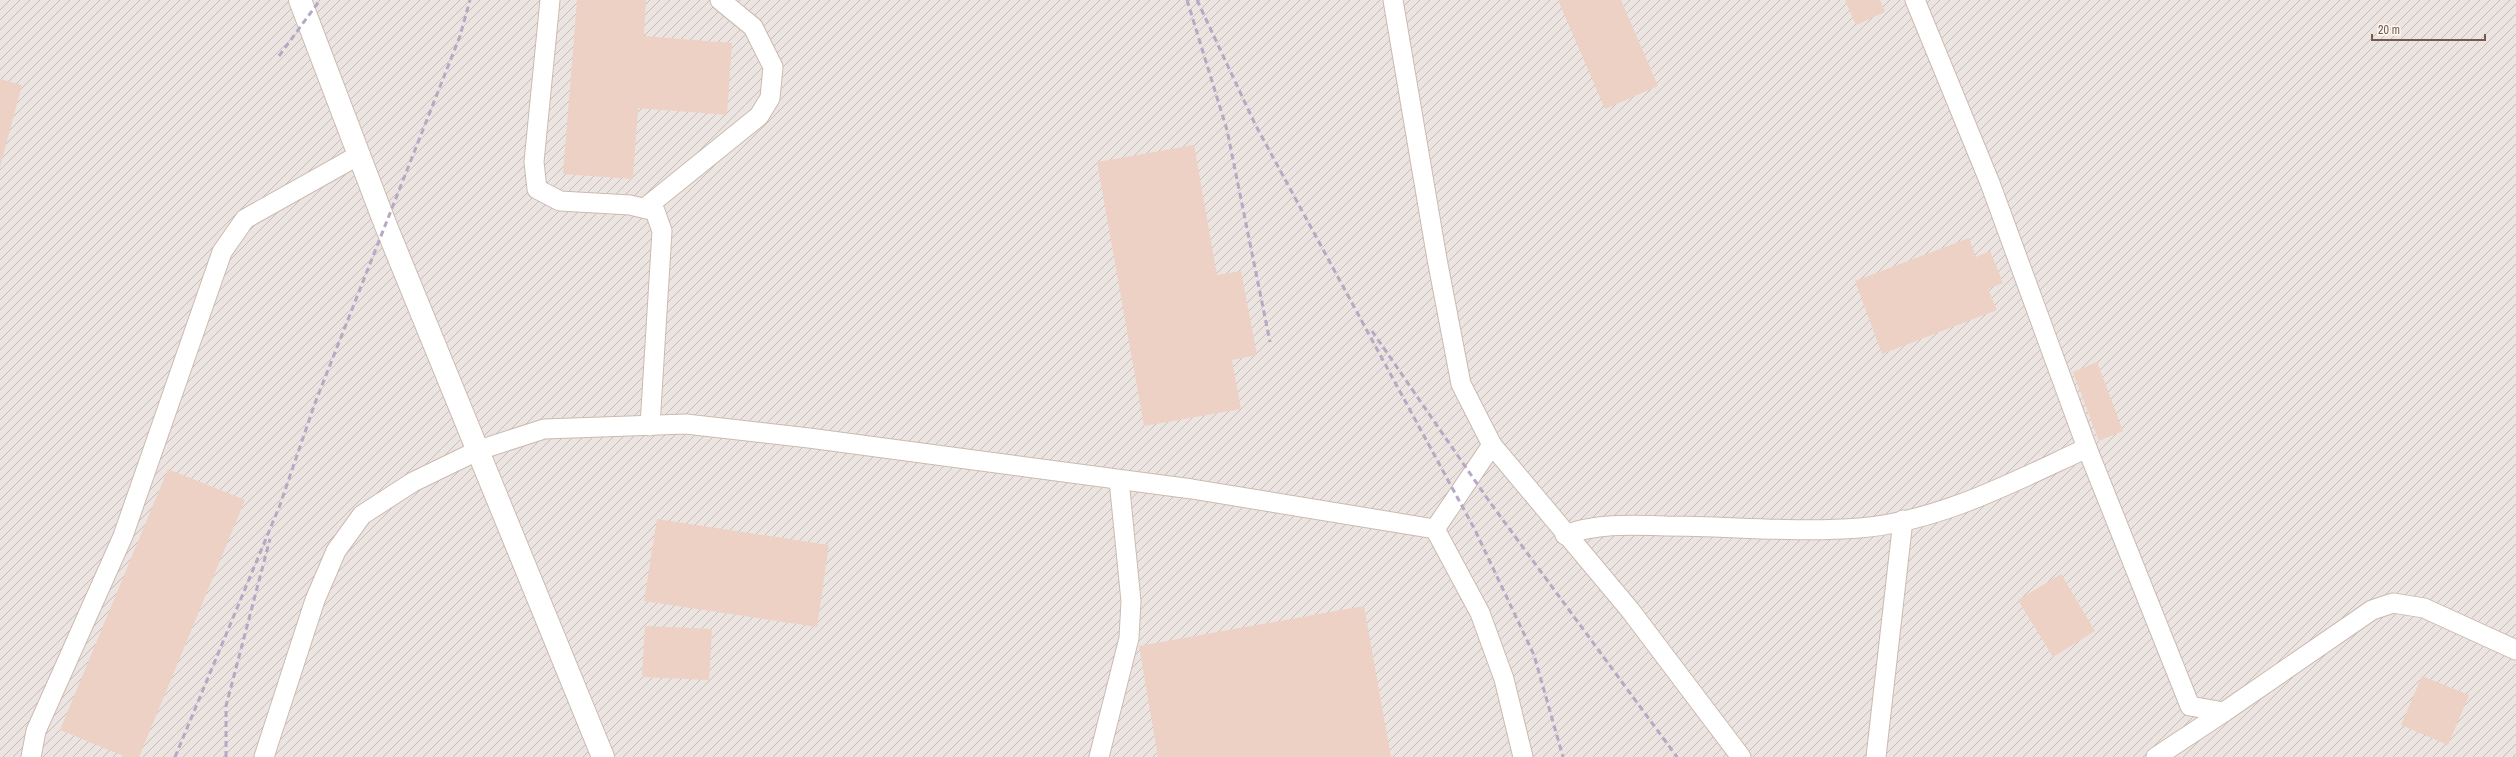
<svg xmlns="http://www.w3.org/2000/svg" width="2516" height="757" viewBox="0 0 2516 757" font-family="'Archivo Narrow',sans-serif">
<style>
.industrial{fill:url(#industrial-furrows)}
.building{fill:#eed1c5}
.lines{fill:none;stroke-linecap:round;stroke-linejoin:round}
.service-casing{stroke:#ccbab1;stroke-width:21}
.minor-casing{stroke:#ccbab1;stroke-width:24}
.service{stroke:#fff;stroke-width:19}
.minor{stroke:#fff;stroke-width:22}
.rail{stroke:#b5a9c5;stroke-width:3;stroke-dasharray:6 4;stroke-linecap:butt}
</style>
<defs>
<pattern id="industrial-furrows" width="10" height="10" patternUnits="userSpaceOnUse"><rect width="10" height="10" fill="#ebe4e0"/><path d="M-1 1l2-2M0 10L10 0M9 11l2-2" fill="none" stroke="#c3bcb8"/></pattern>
</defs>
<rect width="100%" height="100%" fill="#fbf3eb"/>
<rect class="industrial" x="0" y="0" width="2516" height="757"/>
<g class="building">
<path d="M 577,0 L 646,0 L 644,36 L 732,43 L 727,115 L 638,108 L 633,179 L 563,174 Z"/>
<path d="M 1558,0 L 1621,0 L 1658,86 L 1605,109 Z"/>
<path d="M 1845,0 L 1880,0 L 1885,12 L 1856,25 Z"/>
<path d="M 0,79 L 22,85 L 0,167 Z"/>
<path d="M 1194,145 L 1217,275 L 1241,271 L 1257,355 L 1232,360 L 1241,409 L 1144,426 L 1097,162 Z"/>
<path d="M 1969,238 L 1976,257 L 1990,251 L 2003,283 L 1988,289 L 1997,310 L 1882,354 L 1855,281 Z"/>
<path d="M 2097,362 L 2123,431 L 2099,441 L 2073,372 Z"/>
<path d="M 168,469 L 245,500 L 139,757 L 126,757 L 60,730 Z"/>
<path d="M 657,519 L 829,545 L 817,627 L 644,601 Z"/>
<path d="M 2061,574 L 2095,631 L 2053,657 L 2018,600 Z"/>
<path d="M 1364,606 L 1391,757 L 1158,757 L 1139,646 Z"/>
<path d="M 645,626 L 712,629 L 709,680 L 642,677 Z"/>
<path d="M 2422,676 L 2469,695 L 2448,745 L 2401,725 Z"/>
</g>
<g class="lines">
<g class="service-casing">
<g id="service">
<path d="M 550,0 L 534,162 L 537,189 L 560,201 L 630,205 L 655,211 L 662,231 L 650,426"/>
<path d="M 1393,0 L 1437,259 L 1461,384 L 1492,445 L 1630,610 L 1741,757"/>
<path d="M 1915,0 L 1990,183 L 2087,448"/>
<path d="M 645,208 L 759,116 L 770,98 L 773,67 L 753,27 L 720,0"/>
<path d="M 1435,529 L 1480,613 L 1504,679 L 1523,757"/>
<path d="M 1435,529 L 1492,445"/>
<path d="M 1565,535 C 1597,523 1632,525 1666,526 C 1730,526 1796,533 1860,528 C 1941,521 2015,481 2087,448 L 2190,706 L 2224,712 L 2372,610 L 2393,603 L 2424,608 L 2516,650"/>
<path d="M 31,757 L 36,731 L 123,536 L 222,252 L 245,219 L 359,155"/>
<path d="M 264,757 L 315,600 L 336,551 L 362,515 L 413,482 L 479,450 L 544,429 L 686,424 L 809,438 L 1192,489 L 1435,529"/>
<path d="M 1099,757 L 1129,638 L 1131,601 L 1119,480"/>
<path d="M 1876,757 L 1903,520"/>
<path d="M 2156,757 L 2224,712"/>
</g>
</g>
<g class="minor-casing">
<path id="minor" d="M 300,0 L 386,226 L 603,757"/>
</g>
<use href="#service" class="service"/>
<use href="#minor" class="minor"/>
<g class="rail">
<path d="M 1187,0 L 1227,130 L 1270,342"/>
<path d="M 1197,0 L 1255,124 L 1475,530 L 1534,655 L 1563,757"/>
<path d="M 279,56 L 320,0"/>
<path d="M 1372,331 L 1489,501 L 1677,757"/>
<path d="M 175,757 L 280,505 L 315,403 L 460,36 L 470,0"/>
<path d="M 226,757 L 226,706 L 270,539"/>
</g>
</g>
<path d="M2372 34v6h113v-6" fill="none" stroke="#745950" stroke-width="2"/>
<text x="2378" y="34" font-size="12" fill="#745950" stroke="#fef7f1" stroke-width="3" paint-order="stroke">20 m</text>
</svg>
